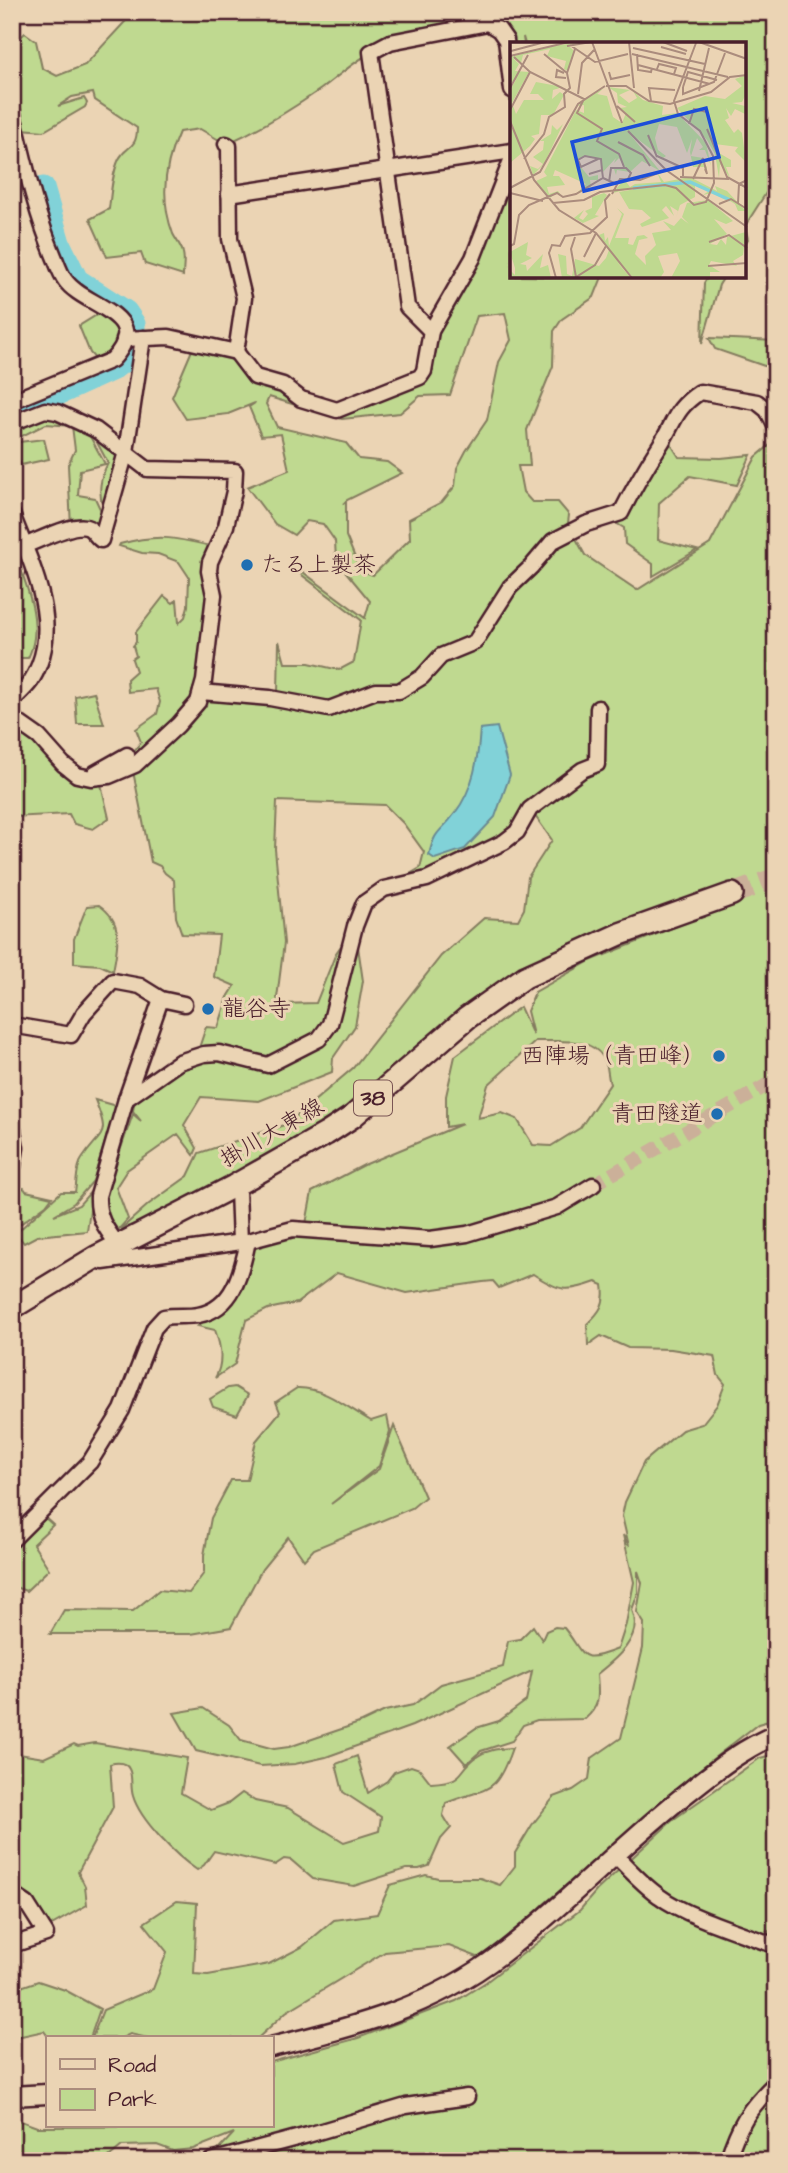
<svg xmlns="http://www.w3.org/2000/svg" width="788" height="2173" viewBox="0 0 788 2173" font-family="'Architects Daughter','Klee One',sans-serif">
<style>
.green{fill:#bfd990;stroke:#847c5e;stroke-width:2;fill-rule:evenodd}
.water{fill:#81d2d8;stroke:#6b8a93;stroke-width:2}
.lines{fill:none;stroke-linecap:round;stroke-linejoin:round}
.river{stroke:#81d2d8;stroke-width:23}
.minor-tunnel{stroke:#cbb099;stroke-width:14;stroke-dasharray:14 7;stroke-linecap:butt}
.primary-tunnel{stroke:#cbb099;stroke-width:21;stroke-dasharray:21 10;stroke-linecap:butt}
.minor-casing{stroke:#4a1f2b;stroke-width:19}
.tertiary-casing{stroke:#4a1f2b;stroke-width:23}
.primary-casing{stroke:#4a1f2b;stroke-width:26}
.minor{stroke:#ebd4b4;stroke-width:14}
.tertiary{stroke:#ebd4b4;stroke-width:18}
.primary{stroke:#ebd4b4;stroke-width:21}
.poi-dot{fill:#1f6fb2;stroke:#ebd4b4;stroke-width:2.5}
.labels{text-anchor:middle;dominant-baseline:central;stroke-width:6;stroke-linejoin:round;paint-order:stroke}
.shield{fill:#ebd4b4;stroke:#7a5554;stroke-width:2}
.shield-label{font-size:21px;font-weight:bold;fill:#4a1f2b}
.poi-label{font-size:23px;fill:#4a1f2b;stroke:#ebd4b4;text-anchor:start}
.street-label{font-size:23px;fill:#4a1f2b;stroke:#ebd4b4}
.inset-river{fill:none;stroke:#81d2d8;stroke-width:3.5}
.inset-road{fill:none;stroke:#ab8c7d;stroke-width:2}
.view{fill:#1d4ed8;fill-opacity:0.15;stroke:#1d4ed8;stroke-width:3.5}
.inset-edge{fill:none;stroke:#4a1f2b;stroke-width:3.5}
</style>
<rect width="100%" height="100%" fill="#ebd4b4"/>
<filter id="ink" filterUnits="userSpaceOnUse"><feTurbulence type="fractalNoise" baseFrequency=".0143" numOctaves="2"/><feDisplacementMap in="SourceGraphic" scale="14" xChannelSelector="R" yChannelSelector="G"/><feConvolveMatrix kernelMatrix="1 2 1 2 8 2 1 2 1" color-interpolation-filters="sRGB"/></filter>
<g filter="url(#ink)">
<g class="green">
<path d="M 134,12 L 752,12 L 776,20 L 776,199 L 766,193 L 745,226 L 748,239 L 744,245 L 744,44 L 525,44 L 523,37 L 524,44 L 512,44 L 511,115 L 506,48 L 490,24 L 374,51 C 354,61 339,76 321,89 C 291,110 259,129 226,144 L 200,129 L 179,132 C 164,165 160,199 173,234 C 176,240 182,247 183,253 C 185,260 183,269 183,276 L 145,264 L 141,253 L 107,257 L 90,219 L 109,209 C 111,193 112,174 119,159 C 126,145 137,150 137,128 L 95,100 L 93,93 L 72,97 L 58,106 L 84,98 L 87,103 L 85,107 L 44,131 L 22,129 L 12,77 L 12,45 L 25,33 L 36,41 L 42,68 L 57,76 L 85,65 Z"/>
<path d="M 511,157 L 512,276 L 602,277 L 594,297 L 562,319 L 554,331 L 553,366 L 527,430 L 530,466 L 518,466 L 523,492 L 532,502 L 558,502 L 569,515 L 568,523 L 549,557 L 573,533 L 585,555 L 637,590 L 710,544 L 756,457 L 776,440 L 776,1719 L 758,1724 L 691,1776 L 628,1834 L 544,1904 L 523,1925 L 480,1958 L 449,1946 L 385,1952 L 286,2012 L 258,2038 L 148,2038 L 130,2034 L 122,2038 L 92,2038 L 103,2010 L 153,1989 L 167,1952 L 144,1923 L 177,1901 L 197,1903 L 194,1974 L 208,1975 L 269,1964 L 302,1947 L 334,1920 L 377,1914 L 390,1885 L 426,1875 L 438,1878 L 480,1878 L 500,1885 L 515,1866 L 515,1853 L 532,1825 L 554,1797 L 573,1790 L 589,1779 L 592,1758 L 621,1738 L 643,1648 L 644,1623 L 637,1612 L 642,1583 L 638,1571 L 638,1593 L 632,1610 C 644,1637 616,1659 597,1674 C 598,1695 602,1704 585,1719 L 537,1720 L 523,1725 L 512,1741 L 481,1751 L 466,1764 L 450,1746 L 476,1728 L 499,1721 L 526,1701 L 532,1671 L 412,1726 L 326,1757 L 295,1764 L 260,1766 L 196,1751 L 174,1713 L 203,1708 L 229,1725 L 241,1740 L 274,1749 L 289,1747 L 362,1722 L 385,1711 L 413,1705 L 441,1684 L 503,1667 L 508,1641 L 520,1639 L 533,1626 L 542,1640 L 546,1631 L 555,1627 L 564,1628 C 586,1655 578,1665 618,1649 L 626,1624 L 634,1582 L 623,1535 L 629,1546 L 622,1516 L 625,1502 L 644,1462 L 682,1430 L 702,1424 L 717,1405 L 725,1384 L 718,1375 L 714,1356 L 671,1349 L 628,1348 L 601,1336 L 588,1345 L 587,1324 C 600,1312 606,1304 603,1285 L 596,1282 C 566,1293 559,1291 533,1274 L 499,1288 L 493,1281 L 483,1282 L 407,1293 L 337,1273 L 297,1303 L 268,1309 L 246,1320 L 235,1364 L 215,1378 C 224,1363 221,1346 215,1330 L 198,1326 L 243,1289 L 255,1242 L 306,1224 L 312,1192 L 364,1165 L 462,1124 L 446,1127 L 446,1096 L 455,1056 L 520,1007 L 533,1035 L 527,1011 L 535,992 L 590,961 L 734,903 L 616,928 L 569,945 L 400,1062 L 342,1110 L 250,1165 L 149,1219 L 121,1229 L 149,1204 L 188,1176 L 199,1153 L 287,1124 L 353,1068 L 441,956 L 484,918 L 518,920 L 524,909 L 528,877 L 552,840 L 530,809 L 504,842 L 384,889 L 420,868 L 424,852 L 403,823 L 385,805 L 277,801 L 275,849 L 284,943 L 277,998 L 280,1004 L 316,1003 L 336,953 L 355,926 L 363,981 L 355,1026 L 333,1058 L 332,1072 L 259,1101 L 201,1097 L 184,1125 L 197,1148 L 194,1155 L 178,1134 L 127,1170 L 116,1187 L 128,1219 L 118,1230 L 105,1216 L 105,1194 L 133,1114 L 141,1121 L 133,1111 L 136,1092 L 175,1072 L 199,1048 L 206,1027 L 218,1028 L 228,997 L 235,986 L 214,977 L 219,935 L 182,934 L 176,917 L 174,880 L 165,873 L 160,866 L 151,862 L 130,756 L 141,742 L 136,729 L 157,714 L 160,702 L 156,689 L 128,692 L 127,679 L 136,671 L 132,659 L 136,656 L 133,646 L 136,642 L 136,632 L 164,596 L 173,603 L 177,600 L 179,623 L 185,617 L 188,606 L 189,577 L 179,562 L 158,554 L 142,553 L 119,546 L 120,544 C 157,534 173,537 210,546 L 208,693 L 278,693 L 279,641 L 285,663 L 309,663 L 339,670 L 354,662 L 361,620 L 298,572 L 296,567 L 365,618 L 370,601 L 336,560 L 335,541 L 323,524 L 307,521 L 294,535 L 275,524 L 247,487 L 289,470 L 281,434 L 261,436 L 249,407 L 255,403 L 228,414 L 186,419 L 172,397 L 195,343 L 236,352 L 255,378 L 337,410 L 420,377 L 431,331 L 473,258 ZM 505,313 L 511,340 L 499,362 L 487,420 L 466,451 L 457,468 L 455,486 L 442,502 L 409,519 L 410,539 L 373,575 L 360,570 L 346,536 L 346,502 L 343,504 L 347,500 L 402,473 L 387,462 L 359,459 L 346,443 L 277,427 L 266,404 L 269,397 L 342,419 L 400,413 L 420,396 L 450,395 L 477,316 ZM 536,1041 C 558,1042 589,1036 603,1057 C 609,1066 607,1075 610,1084 L 580,1128 L 551,1146 L 533,1145 L 517,1119 L 502,1113 L 478,1118 L 488,1085 Z"/>
<path d="M 708,276 L 724,277 L 719,285 L 702,344 L 704,283 Z"/>
<path d="M 99,310 L 114,316 L 120,339 L 109,353 L 97,361 L 90,353 L 79,326 L 98,314 Z"/>
<path d="M 709,338 L 776,341 L 776,370 L 715,349 Z"/>
<path d="M 48,415 L 86,429 L 105,464 L 80,470 L 78,495 L 95,498 L 101,511 L 103,507 C 98,491 100,478 108,463 L 92,433 L 123,452 L 104,504 L 103,535 L 71,527 L 68,465 L 75,450 L 72,426 L 46,424 L 12,441 L 12,428 C 25,428 35,417 48,415 Z"/>
<path d="M 672,427 L 672,446 L 679,457 L 721,458 L 751,455 L 737,485 L 690,476 L 659,503 L 658,540 L 697,550 L 653,576 L 653,564 L 625,544 L 624,528 L 614,522 Z"/>
<path d="M 44,439 L 49,459 L 21,465 L 13,449 L 19,442 Z"/>
<path d="M 12,544 C 23,579 46,622 28,658 L 12,658 Z"/>
<path d="M 94,692 L 104,724 L 77,724 L 75,696 Z"/>
<path d="M 12,723 L 86,785 L 101,784 L 109,818 L 93,829 L 74,824 L 69,814 L 12,817 Z"/>
<path d="M 99,905 C 124,922 118,945 113,971 L 100,965 L 74,963 L 74,939 L 87,906 Z"/>
<path d="M 95,1100 L 116,1106 L 93,1181 L 74,1203 L 54,1215 L 79,1205 L 93,1189 L 87,1231 L 37,1236 L 24,1243 L 16,1233 L 61,1192 L 75,1192 C 77,1182 76,1167 82,1159 C 101,1130 111,1139 95,1100 Z"/>
<path d="M 24,1188 L 26,1191 L 52,1197 L 46,1205 L 12,1230 L 17,1189 Z"/>
<path d="M 235,1387 L 248,1395 L 237,1415 L 213,1407 L 210,1399 L 228,1388 Z"/>
<path d="M 297,1388 C 324,1387 348,1408 371,1421 L 387,1416 L 390,1431 L 379,1466 L 331,1504 L 379,1469 L 394,1426 L 425,1497 L 412,1508 L 314,1549 L 304,1560 L 288,1537 L 262,1569 L 231,1627 L 191,1634 L 50,1634 L 64,1610 L 133,1611 L 159,1590 L 189,1593 L 204,1573 L 204,1555 L 211,1518 L 231,1480 L 247,1480 L 256,1441 L 280,1412 L 276,1402 Z"/>
<path d="M 43,1516 L 53,1525 L 33,1544 L 49,1569 L 26,1591 L 12,1586 L 12,1546 Z"/>
<path d="M 95,1743 L 187,1758 L 181,1793 L 211,1810 L 229,1803 L 242,1793 L 255,1801 L 288,1808 L 344,1842 L 379,1831 L 381,1817 L 343,1792 L 336,1764 L 357,1756 L 368,1793 L 387,1781 L 394,1772 L 411,1766 L 420,1769 L 431,1783 C 468,1781 455,1772 478,1756 C 488,1749 500,1749 512,1748 C 495,1797 489,1786 446,1803 L 443,1815 L 451,1828 L 441,1839 L 429,1866 L 419,1869 L 406,1869 L 354,1886 L 313,1879 L 291,1860 L 284,1859 L 275,1865 L 214,1851 L 204,1865 L 197,1870 C 176,1856 140,1820 133,1796 C 130,1787 133,1776 129,1769 C 125,1761 117,1762 110,1764 L 113,1807 L 78,1872 L 85,1886 L 87,1905 L 50,1926 L 23,1891 L 12,1887 L 12,1753 L 44,1758 L 74,1744 L 78,1746 Z"/>
<path d="M 776,1754 L 776,1935 L 766,1930 L 776,1937 L 776,2161 L 208,2161 L 234,2133 L 193,2149 L 173,2151 L 157,2145 L 122,2146 L 104,2161 L 12,2161 L 12,2110 L 15,2111 L 18,2120 L 37,2127 L 271,2126 L 271,2062 L 358,2038 L 456,2001 L 486,1982 L 580,1910 L 597,1890 L 674,1819 L 760,1758 Z"/>
<path d="M 38,1981 L 65,1990 L 100,2009 L 90,2038 L 49,2038 L 44,2031 L 12,2038 L 12,1990 Z"/>
</g>
<path class="water" d="M 497,727 L 510,775 L 495,817 L 465,849 L 435,859 L 429,855 C 435,828 441,833 455,813 C 474,788 478,759 480,729 Z"/>
<g class="lines">
<path class="river" d="M 12,415 L 113,369 L 127,358 L 134,343 L 134,324 L 126,312 L 77,280 L 59,243 L 43,188"/>
<path class="minor-tunnel" d="M 593,1185 L 776,1080"/>
<path class="primary-tunnel" d="M 732,894 L 776,878"/>
<g class="minor-casing">
<g id="minor">
<path d="M 12,110 C 24,159 34,209 54,256 C 57,263 60,273 65,280 C 83,307 155,314 112,360 L 12,401"/>
<path d="M 229,194 L 512,151"/>
<path d="M 431,331 L 407,307 L 371,52 L 390,42 L 488,23 L 499,30 L 506,40 L 512,90"/>
<path d="M 124,339 L 169,337 L 236,352 L 244,298 L 230,239 L 229,146 L 226,144"/>
<path d="M 236,352 L 255,377 L 283,385 L 301,399 L 337,410 L 420,377 L 424,371 L 431,331 L 473,258 L 512,158"/>
<path d="M 12,423 L 45,410 L 57,412 L 96,430 L 147,469 L 235,471 L 234,491 L 226,526 L 210,562 L 209,571 L 214,595 L 204,681 L 198,702 L 178,725 L 135,765 L 109,776 L 91,778 L 77,775 L 63,764 L 39,737 L 12,718"/>
<path d="M 12,514 C 32,567 65,627 31,681 C 26,688 18,695 12,701"/>
<path d="M 24,546 C 40,540 76,521 89,528 C 94,531 96,537 101,540 L 126,452 L 143,338"/>
<path d="M 201,692 L 270,698 L 329,709 L 376,691 L 399,691 L 422,677 L 441,656 L 475,642 L 510,587 L 531,567 L 553,541 L 586,524 L 621,513 C 633,489 646,467 660,445 C 675,422 674,409 700,392 L 757,402 L 767,410 L 776,427"/>
<path d="M 95,773 L 127,755"/>
<path d="M 12,1025 L 71,1035 L 84,1013 L 113,981 L 140,986 L 161,999 L 184,1004"/>
<path d="M 126,1099 L 179,1062 L 204,1054 L 219,1053 L 268,1065 L 319,1039 L 330,1024 L 355,926 L 364,903 L 384,889 L 427,879 L 504,842 L 517,832 L 530,809 L 582,770 L 597,764 L 598,708"/>
<path d="M 12,1125 L 16,1148 L 12,1172"/>
<path d="M 234,1186 L 238,1190 L 240,1242"/>
<path d="M 118,1245 C 106,1229 97,1218 98,1196 L 126,1099 L 161,999"/>
<path d="M 96,1257 L 103,1262 L 117,1260 L 248,1241 L 293,1229 L 430,1239 L 467,1234 L 557,1207 L 593,1185"/>
<path d="M 12,1540 L 90,1462 L 122,1410 L 154,1328 L 164,1317 C 175,1315 187,1317 198,1315 C 234,1309 242,1270 248,1241"/>
<path d="M 615,1855 C 629,1869 642,1884 659,1896 C 687,1917 742,1933 776,1946"/>
<path d="M 12,1894 L 27,1904 L 46,1934 L 12,1945"/>
<path d="M 211,2161 L 308,2135 L 406,2106 L 467,2097"/>
<path d="M 727,2161 C 739,2124 748,2109 776,2082"/>
</g>
</g>
<g class="tertiary-casing">
<g id="tertiary">
<path d="M 271,2047 C 355,2027 432,2007 501,1954 C 568,1903 625,1841 691,1790 C 717,1769 745,1747 776,1735"/>
<path d="M 12,2096 L 47,2094"/>
</g>
</g>
<g class="primary-casing">
<path id="primary" d="M 12,1308 L 96,1257 L 234,1186 L 326,1134 L 352,1117 L 467,1018 L 525,977 L 620,934 L 732,894"/>
</g>
<use href="#minor" class="minor"/>
<use href="#tertiary" class="tertiary"/>
<use href="#primary" class="primary"/>
</g>
</g>
<g class="poi-dot">
<circle cx="247" cy="565" r="7"/>
<circle cx="208" cy="1009" r="7"/>
<circle cx="719" cy="1056" r="7"/>
<circle cx="717" cy="1114" r="7"/>
</g>
<g class="labels">
<rect class="shield" x="354" y="1080.5" width="38" height="35" rx="5"/>
<g class="shield-label">
<text x="373" y="1098">38</text>
</g>
<g class="poi-label">
<text x="261" y="565">たる上製茶</text>
<text x="222" y="1009">龍谷寺</text>
<text x="705" y="1056" text-anchor="end">西陣場（青田峰）</text>
<text x="703" y="1114" text-anchor="end">青田隧道</text>
</g>
<g class="street-label">
<text transform="translate(272 1133) rotate(-30)">掛川大東線</text>
</g>
</g>
<g transform="translate(510 42)">
<rect width="236" height="236" fill="#ebd4b4"/>
<path d="M 77,0 L 58,3 L 64,9 L 58,29 L 54,27 L 56,19 L 37,14 L 40,7 L 13,13 L 11,21 L 3,16 L 9,22 L 5,29 L 19,30 L 2,61 L 6,72 L 14,58 L 34,58 L 28,52 L 20,52 L 26,40 L 53,45 L 43,48 L 42,57 L 50,50 L 54,53 L 43,73 L 31,73 L 29,92 L 21,94 L 25,97 L 20,104 L 0,121 L 0,47 L 6,38 L 0,41 L 0,15 L 49,3 ZM 236,33 L 236,52 L 232,60 L 222,61 L 235,64 L 235,72 L 225,67 L 221,74 L 216,66 L 219,76 L 215,78 L 224,91 L 228,87 L 232,91 L 236,120 L 225,109 L 228,105 L 205,102 L 209,111 L 221,118 L 221,125 L 216,125 L 220,136 L 210,122 L 209,136 L 205,112 L 197,98 L 167,66 L 195,54 L 215,57 L 232,44 L 225,37 ZM 98,45 L 120,48 L 109,53 L 119,61 L 127,56 L 123,49 L 133,58 L 153,64 L 152,73 L 167,71 L 196,101 L 201,124 L 195,108 L 189,108 L 193,105 L 187,96 L 181,114 L 193,116 L 191,119 L 197,125 L 196,130 L 194,125 L 183,125 L 180,110 L 182,97 L 177,111 L 167,85 L 149,82 L 145,96 L 148,108 L 156,114 L 153,116 L 118,90 L 150,129 L 132,119 L 120,130 L 107,128 L 106,133 L 104,127 L 114,125 L 109,116 L 104,121 L 106,116 L 92,131 L 91,117 L 75,114 L 68,117 L 70,124 L 79,135 L 88,133 L 88,138 L 80,138 L 81,145 L 66,152 L 76,142 L 45,128 L 43,134 L 49,134 L 55,143 L 37,145 L 39,152 L 48,149 L 51,153 L 46,151 L 40,156 L 26,139 L 37,134 L 34,130 L 66,68 L 74,71 L 74,63 L 68,64 L 72,59 L 94,46 L 87,52 L 97,54 L 103,75 L 112,81 L 116,71 L 110,66 L 117,65 L 108,61 L 107,51 ZM 53,82 L 34,122 L 23,133 L 20,124 L 28,127 L 33,122 L 23,115 L 33,108 L 34,99 L 30,99 L 41,92 L 42,83 L 47,88 ZM 147,130 L 154,140 L 180,135 L 207,149 L 205,144 L 217,149 L 236,169 L 228,169 L 225,162 L 205,150 L 193,153 L 199,149 L 185,141 L 185,155 L 170,163 L 166,176 L 168,169 L 160,164 L 164,174 L 156,164 L 152,168 L 159,176 L 132,185 L 130,182 L 141,176 L 132,168 L 119,167 L 109,150 L 147,143 L 134,143 L 103,151 L 114,137 L 120,145 L 125,142 L 151,140 ZM 94,151 L 97,153 L 85,173 L 89,174 L 73,181 L 64,176 L 74,168 L 69,176 L 73,178 L 78,172 L 75,169 L 82,166 L 82,155 ZM 198,158 L 223,179 L 216,182 L 204,177 L 217,192 L 200,202 L 207,203 L 211,197 L 216,203 L 217,195 L 236,190 L 233,213 L 223,219 L 227,224 L 201,219 L 199,223 L 210,230 L 200,230 L 200,236 L 161,236 L 170,219 L 167,211 L 148,214 L 154,230 L 150,236 L 123,236 L 107,220 L 121,236 L 52,236 L 48,212 L 56,214 L 57,232 L 62,234 L 65,217 L 89,224 L 96,216 L 99,208 L 89,193 L 94,191 L 95,199 L 98,195 L 99,204 L 112,172 L 107,166 L 114,172 L 105,196 L 119,196 L 118,202 L 123,203 L 127,194 L 134,193 L 138,196 L 129,198 L 125,212 L 136,223 L 135,214 L 146,203 L 142,191 L 161,188 L 153,179 L 164,184 L 171,176 L 179,182 L 172,175 L 177,161 ZM 18,200 L 16,213 L 22,216 L 10,222 L 16,223 L 17,229 L 33,212 L 30,226 L 38,223 L 41,236 L 0,236 L 0,228 L 5,233 L 5,226 L 0,210 Z" fill="#bfd990"/>
<path class="inset-river" d="M 123,146 L 180,140 L 220,158"/>
<path class="inset-road" d="M 82,0 L 112,81M 119,0 L 124,46M 153,0 L 177,9M 189,0 L 237,17M 60,3 L 85,20 L 118,12M 57,4 L 81,0M 151,5 L 176,12M 123,6 L 195,22M 1,9 L 35,0M 122,12 L 218,35M 127,12 L 128,28 L 141,30 L 142,26M 0,14 L 59,0M 4,15 L 20,30 L 74,57 L 67,71 L 92,87 L 87,99 L 109,112 L 114,125M 128,23 L 200,42M 147,27 L 149,22 L 166,26 L 164,32M 99,30 L 101,37 L 120,33M 54,31 L 47,28 L 46,35 L 56,36M 57,31 L 65,7M 96,44 L 116,44 L 139,59 L 160,62 L 201,50 L 220,35 L 237,33M 173,45 L 173,52 L 204,40 L 215,11M 173,45 L 178,30 L 207,38M 0,46 L 18,13M 189,49 L 199,6M 68,52 L 72,21 L 84,8M 141,59 L 139,46 L 165,48M 107,64 L 125,80M 0,68 L 20,30M 0,79 L 24,138 L 49,168 L 86,191 L 122,236M 179,82 L 184,67 L 197,70M 197,87 L 217,135 L 237,146M 118,89 L 156,128 L 237,185M 138,93 L 147,115M 108,100 L 133,113 L 140,124M 147,114 L 173,126 L 173,134M 193,116 L 197,132 L 195,127M 14,117 L 34,92 L 39,75 L 55,65 L 54,52 L 60,46 L 57,31 L 34,12M 88,117 L 71,125 L 68,118 L 75,114 L 91,117 L 92,128M 79,132 L 92,128 L 93,136M 170,135 L 219,137M 183,137 L 193,116M 99,140 L 101,126 L 116,126 L 121,131 L 118,137M 0,146 L 30,130 L 68,62 L 95,44M 0,151 L 33,159M 102,152 L 110,137 L 130,138 L 156,128M 43,161 L 74,158 L 90,150 L 155,143 L 166,146 L 184,163 L 196,160 L 204,141 L 203,114 L 190,89 L 168,72 L 164,59 L 186,1M 228,161 L 229,142 L 237,138M 209,162 L 221,157 L 237,167M 65,195 L 61,207 L 66,235 L 85,223 L 96,204M 199,200 L 219,193 L 237,206M 0,204 L 4,202 L 9,173 L 19,163 L 47,151 L 53,155 L 66,152 L 93,136 L 104,141M 74,215 L 86,191M 198,224 L 237,221M 46,236 L 39,211 L 42,203 L 50,204 L 55,194 L 80,191 L 97,175 L 95,158 L 100,152"/>
<path class="view" d="M 196,66 L 209,115 L 74,149 L 62,100 Z"/>
<rect width="236" height="236" class="inset-edge"/>
</g>
<rect width="788" height="2173" fill="none" stroke="#ebd4b4" stroke-width="42"/>
<rect x="21" y="21" width="746" height="2131" fill="none" stroke="#4a1f2b" stroke-width="2.5" filter="url(#ink)"/>
<rect x="46" y="2036" width="228" height="91" fill="#ebd4b4" stroke="#ab8c7d" stroke-width="2"/>
<rect x="60" y="2059" width="35" height="10" fill="#ebd4b4" stroke="#ab8c7d" stroke-width="2"/>
<text x="108" y="2072" font-size="21" fill="#4a1f2b">Road</text>
<rect x="60" y="2089" width="35" height="21" fill="#bfd990" stroke="#ab8c7d" stroke-width="2"/>
<text x="108" y="2106" font-size="21" fill="#4a1f2b">Park</text>
</svg>
